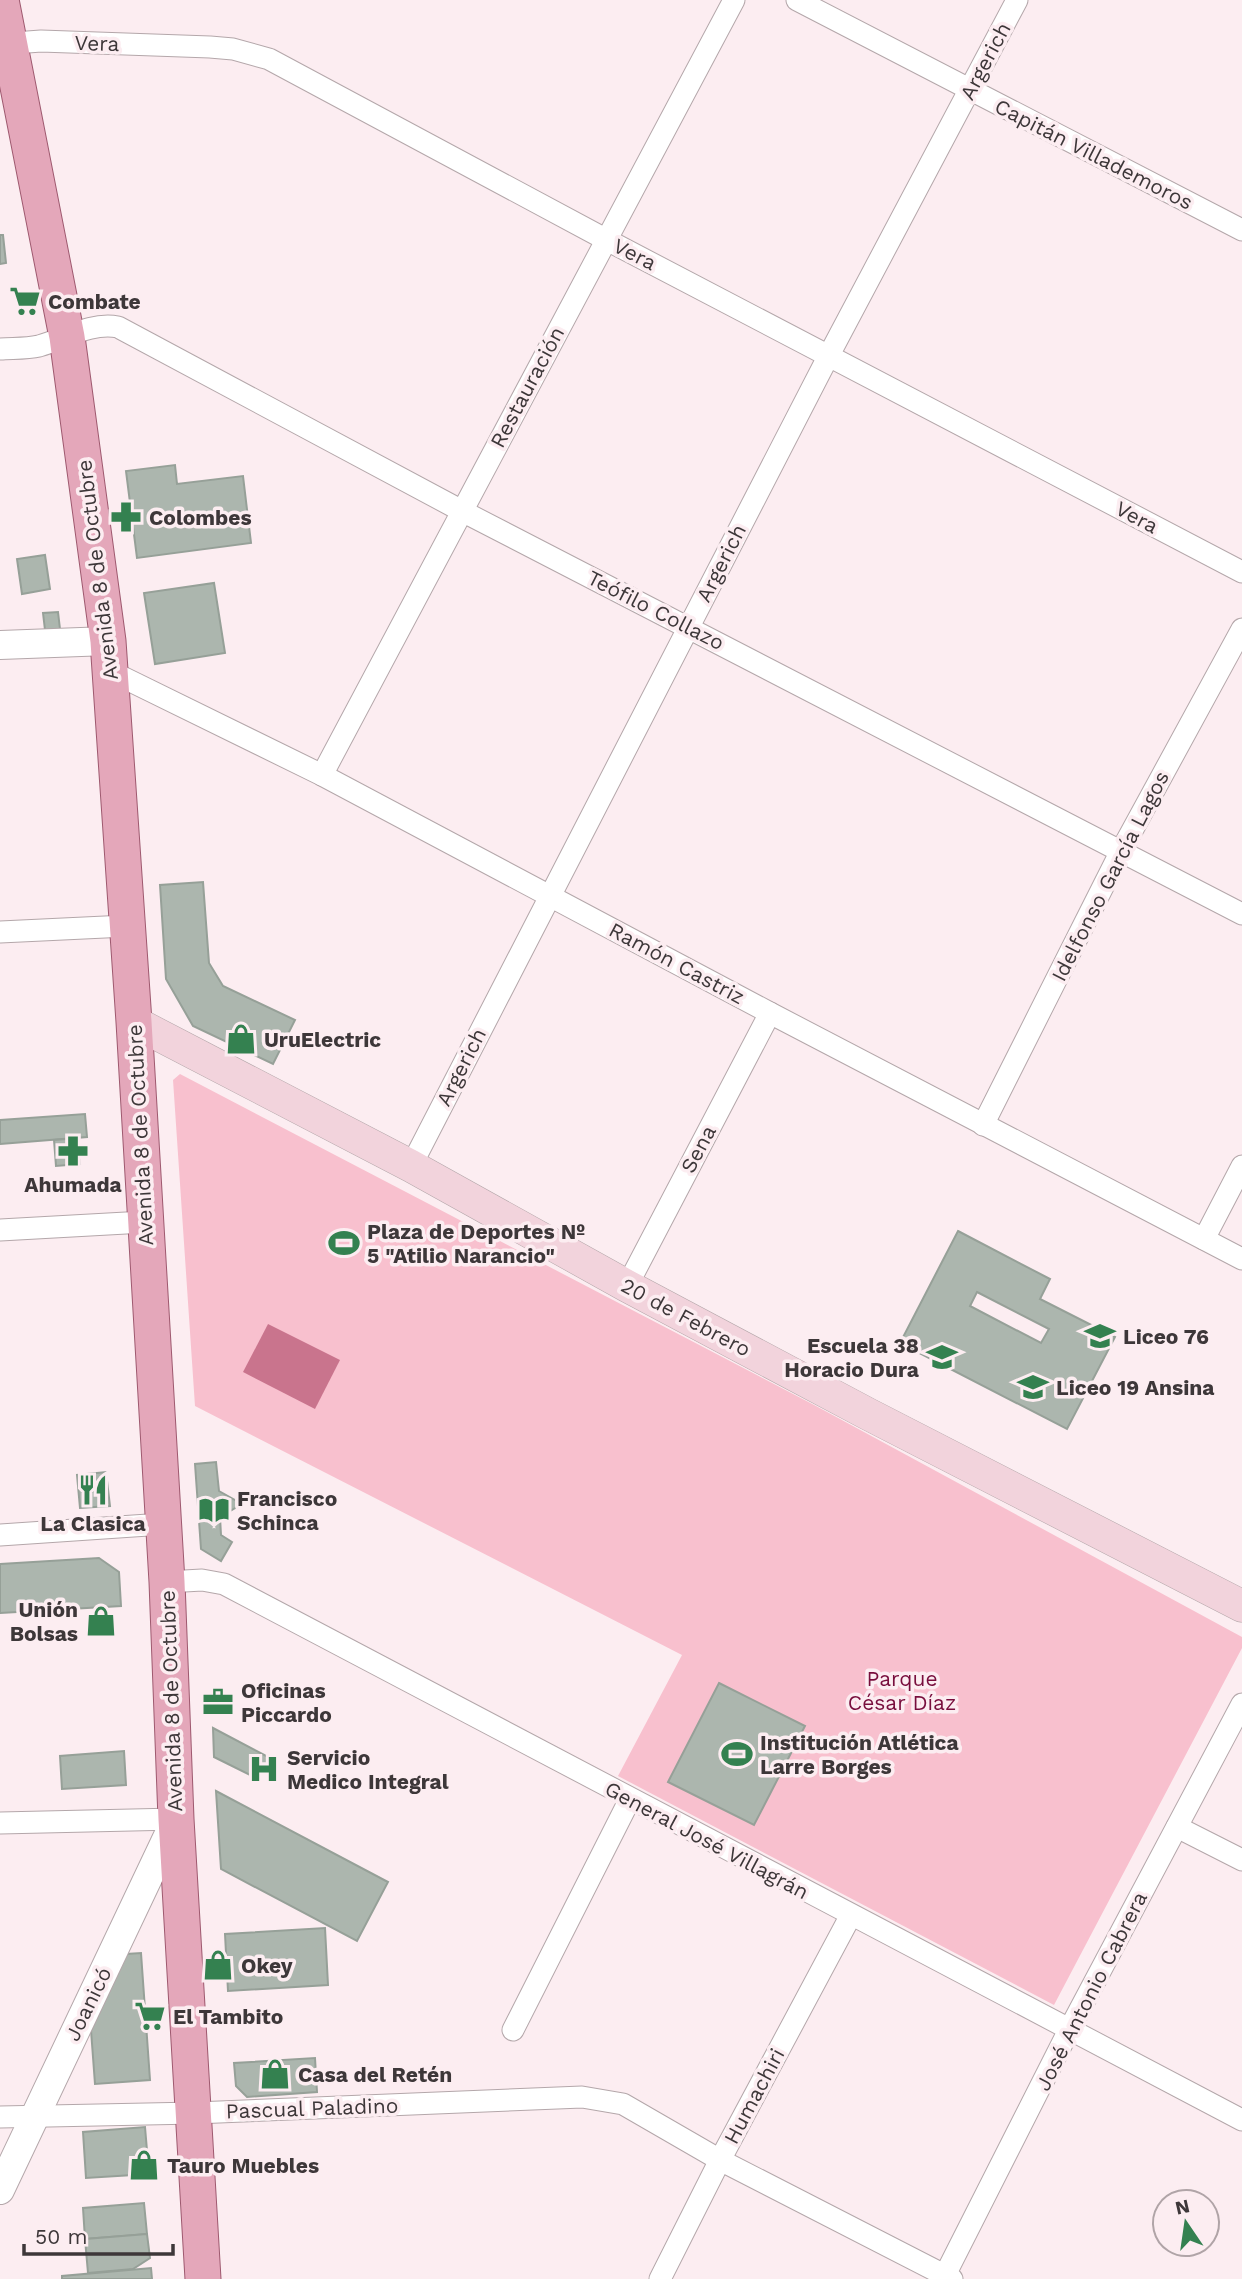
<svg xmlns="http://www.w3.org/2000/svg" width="1242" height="2279" viewBox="0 0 1242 2279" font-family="'Work Sans',sans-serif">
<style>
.green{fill:#f8c0ce}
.water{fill:#c9748d}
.building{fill:#acb6ae;stroke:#96a098;stroke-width:2;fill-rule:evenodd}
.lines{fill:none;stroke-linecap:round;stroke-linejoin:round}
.minor-casing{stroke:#b4a7aa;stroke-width:23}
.tertiary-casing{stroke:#b4a7aa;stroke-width:30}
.secondary-casing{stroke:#b4a7aa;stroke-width:33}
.primary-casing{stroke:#9e596f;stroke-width:37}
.minor{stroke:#fff;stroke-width:21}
.tertiary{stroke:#fff;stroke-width:28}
.secondary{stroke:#f2d3dc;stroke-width:32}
.primary{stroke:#e4a7ba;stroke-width:35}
.labels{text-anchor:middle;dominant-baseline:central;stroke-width:7;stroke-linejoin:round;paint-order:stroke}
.street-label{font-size:21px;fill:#3d3739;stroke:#fcedf1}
.poi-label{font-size:21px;font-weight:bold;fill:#3d3739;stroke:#fcedf1;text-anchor:start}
.park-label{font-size:21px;fill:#780e3d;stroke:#fcedf1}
</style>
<rect width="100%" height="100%" fill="#fcedf1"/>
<path class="green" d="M 180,1074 L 816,1406 L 1242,1637 L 1242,1648 L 1054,2005 L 618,1776 L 682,1655 L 195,1406 L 173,1080 Z"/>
<path class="water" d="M 268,1324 L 340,1360 L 315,1409 L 243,1372 Z"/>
<g class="building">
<path d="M 0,235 L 3,235 L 6,263 L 0,264 Z"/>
<path d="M 175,465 L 177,484 L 243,476 L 251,543 L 137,558 L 126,471 Z"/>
<path d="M 45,555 L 50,589 L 22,594 L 17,559 Z"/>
<path d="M 214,583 L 225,653 L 155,664 L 144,593 Z"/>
<path d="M 58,612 L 60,629 L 45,630 L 43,613 Z"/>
<path d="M 203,882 L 209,963 L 223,986 L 295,1020 L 273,1064 L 193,1026 L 166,979 L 160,885 Z"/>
<path d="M 85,1114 L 87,1137 L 0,1144 L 0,1120 Z"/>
<path d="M 78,1138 L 80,1164 L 56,1166 L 54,1140 Z"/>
<path d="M 958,1231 L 1050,1279 L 1040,1299 L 1115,1337 L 1067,1429 L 900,1343 ZM 977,1292 L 1049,1329 L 1041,1343 L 970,1306 Z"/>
<path d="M 216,1462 L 219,1491 L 242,1504 L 220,1517 L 221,1535 L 232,1542 L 221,1561 L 201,1549 L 195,1464 Z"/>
<path d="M 106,1472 L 110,1506 L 80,1508 L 77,1475 Z"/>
<path d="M 99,1558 L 119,1572 L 121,1606 L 0,1613 L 0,1564 Z"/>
<path d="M 719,1683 L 805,1726 L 754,1825 L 668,1782 Z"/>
<path d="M 213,1728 L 274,1760 L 268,1772 L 259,1768 L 254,1777 L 214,1757 Z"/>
<path d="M 124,1751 L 126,1785 L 62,1789 L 60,1756 Z"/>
<path d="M 216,1791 L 388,1882 L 357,1941 L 221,1869 Z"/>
<path d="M 325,1928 L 328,1985 L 228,1991 L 225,1934 Z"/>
<path d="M 141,1953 L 150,2080 L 95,2084 L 91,2030 L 126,1954 Z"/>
<path d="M 315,2058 L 317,2092 L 247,2097 L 236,2086 L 234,2063 Z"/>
<path d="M 145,2127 L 149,2174 L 86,2178 L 83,2132 Z"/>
<path d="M 144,2203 L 147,2234 L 85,2239 L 83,2208 Z"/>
<path d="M 147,2234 L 150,2258 L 133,2269 L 88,2273 L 85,2239 Z"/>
<path d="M 151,2268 L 152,2279 L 62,2279 L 62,2276 Z"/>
</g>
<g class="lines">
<g class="minor-casing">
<g id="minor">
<path d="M 797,0 L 1242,230"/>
<path d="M 1,44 L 41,41 L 210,47 L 233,49 L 269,59 L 605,239 L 1242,572"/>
<path d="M 0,349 C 13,348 26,349 39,346 C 65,339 90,322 118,327 L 462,511 L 1242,914"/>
<path d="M 110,671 L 322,775 L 770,1013 L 1242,1259"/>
<path d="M 322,775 L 734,0"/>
<path d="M 0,932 L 126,926"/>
<path d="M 983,1125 L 1121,851 L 1242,629"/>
<path d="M 411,1166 L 829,355 L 1017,0"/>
<path d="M 0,1230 L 144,1222"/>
<path d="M 1204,1239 L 1242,1166"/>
<path d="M 627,1286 L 770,1013"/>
<path d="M 0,1535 L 163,1524"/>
<path d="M 167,1582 L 202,1580 L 224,1584 L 1242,2120"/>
<path d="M 0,1823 L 176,1819"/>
<path d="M 1177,1827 L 1242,1860"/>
<path d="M 513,2030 L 630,1799"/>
<path d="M 0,2117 L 195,2113 L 582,2097 L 623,2104 L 720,2160 L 952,2279"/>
<path d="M 660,2279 L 720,2160 L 851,1915"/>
<path d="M 943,2279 L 1069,2030 L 1242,1704"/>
</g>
</g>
<g class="tertiary-casing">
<g id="tertiary">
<path d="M 0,645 L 108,641"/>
<path d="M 0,2190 L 176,1819"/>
</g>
</g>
<g class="secondary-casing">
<path id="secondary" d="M 134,1022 L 411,1166 L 627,1286 L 868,1414 L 1242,1606"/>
</g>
<g class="primary-casing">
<path id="primary" d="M 1,0 L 67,337 L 108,641 L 134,1022 L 167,1582 L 176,1819 L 203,2279"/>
</g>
<use href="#minor" class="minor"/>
<use href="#tertiary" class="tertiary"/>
<use href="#secondary" class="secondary"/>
<use href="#primary" class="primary"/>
</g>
<defs>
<g id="supermarket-bare" transform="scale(2.415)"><path d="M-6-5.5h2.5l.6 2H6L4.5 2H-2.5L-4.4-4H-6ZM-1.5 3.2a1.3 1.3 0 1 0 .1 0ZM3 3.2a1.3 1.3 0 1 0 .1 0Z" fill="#348150" stroke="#fcedf1" stroke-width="2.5" paint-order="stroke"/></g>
<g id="pharmacy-bare" transform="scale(2.415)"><path d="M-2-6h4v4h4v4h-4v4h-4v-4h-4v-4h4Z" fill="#348150" stroke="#fcedf1" stroke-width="2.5" paint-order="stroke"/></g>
<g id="shop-bare" transform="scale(2.415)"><path d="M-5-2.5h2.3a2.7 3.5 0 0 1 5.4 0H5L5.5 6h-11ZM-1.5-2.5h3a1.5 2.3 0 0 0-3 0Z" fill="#348150" stroke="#fcedf1" stroke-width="2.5" paint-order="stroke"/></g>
<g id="stadium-bare" transform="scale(2.415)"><path d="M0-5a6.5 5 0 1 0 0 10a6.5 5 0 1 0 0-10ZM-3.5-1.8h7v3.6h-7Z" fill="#348150" stroke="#fcedf1" stroke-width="2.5" paint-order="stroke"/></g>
<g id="school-bare" transform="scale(2.415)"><path d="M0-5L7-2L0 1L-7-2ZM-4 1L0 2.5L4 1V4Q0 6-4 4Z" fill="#348150" stroke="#fcedf1" stroke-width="2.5" paint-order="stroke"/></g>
<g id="restaurant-bare" transform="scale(2.415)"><path d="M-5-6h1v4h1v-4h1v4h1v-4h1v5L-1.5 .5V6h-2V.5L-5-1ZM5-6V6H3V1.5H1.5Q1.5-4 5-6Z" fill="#348150" stroke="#fcedf1" stroke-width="2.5" paint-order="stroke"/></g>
<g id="library-bare" transform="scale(2.415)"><path d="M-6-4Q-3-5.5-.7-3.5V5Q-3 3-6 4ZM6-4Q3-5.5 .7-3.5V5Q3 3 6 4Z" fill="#348150" stroke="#fcedf1" stroke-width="2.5" paint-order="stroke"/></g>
<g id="office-bare" transform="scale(2.415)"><path d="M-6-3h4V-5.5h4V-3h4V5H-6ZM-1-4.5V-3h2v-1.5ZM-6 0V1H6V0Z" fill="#348150" stroke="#fcedf1" stroke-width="2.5" paint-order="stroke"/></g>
<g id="hospital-bare" transform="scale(2.415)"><path d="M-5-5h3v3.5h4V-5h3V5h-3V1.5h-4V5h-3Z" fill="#348150" stroke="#fcedf1" stroke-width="2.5" paint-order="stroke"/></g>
</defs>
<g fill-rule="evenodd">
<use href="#supermarket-bare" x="25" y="301"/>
<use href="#pharmacy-bare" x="126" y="517"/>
<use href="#shop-bare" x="241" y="1039"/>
<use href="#pharmacy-bare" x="73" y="1151"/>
<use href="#stadium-bare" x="344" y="1243"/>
<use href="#school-bare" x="1100" y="1336"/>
<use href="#school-bare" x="942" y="1357"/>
<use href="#school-bare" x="1033" y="1387"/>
<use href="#restaurant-bare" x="93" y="1490"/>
<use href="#library-bare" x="214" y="1510"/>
<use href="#shop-bare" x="101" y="1621"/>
<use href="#office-bare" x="218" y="1702"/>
<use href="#stadium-bare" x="737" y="1754"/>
<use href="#hospital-bare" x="264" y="1769"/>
<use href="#shop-bare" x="218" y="1965"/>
<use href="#supermarket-bare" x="150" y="2016"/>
<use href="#shop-bare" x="275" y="2074"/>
<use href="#shop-bare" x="144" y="2165"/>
</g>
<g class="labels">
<g class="street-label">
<text transform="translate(97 43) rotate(2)">Vera</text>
<text transform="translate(985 61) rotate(-62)">Argerich</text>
<text transform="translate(1094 154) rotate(27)">Capitán Villademoros</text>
<text transform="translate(635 254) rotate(27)">Vera</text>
<text transform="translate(527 387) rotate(-62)">Restauración</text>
<text transform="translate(1137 517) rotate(28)">Vera</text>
<text transform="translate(721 563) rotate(-63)">Argerich</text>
<text transform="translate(97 570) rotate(-97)">Avenida 8 de Octubre</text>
<text transform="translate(656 610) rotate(27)">Teófilo Collazo</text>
<text transform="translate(1110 876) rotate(-63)">Idelfonso García Lagos</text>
<text transform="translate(677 963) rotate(28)">Ramón Castriz</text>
<text transform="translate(461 1067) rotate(-63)">Argerich</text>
<text transform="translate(140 1135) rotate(-93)">Avenida 8 de Octubre</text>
<text transform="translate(698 1149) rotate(-62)">Sena</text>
<text transform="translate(686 1317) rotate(28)">20 de Febrero</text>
<text transform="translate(171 1701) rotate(-92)">Avenida 8 de Octubre</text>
<text transform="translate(707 1840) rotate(28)">General José Villagrán</text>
<text transform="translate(1091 1991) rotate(-63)">José Antonio Cabrera</text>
<text transform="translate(88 2004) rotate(-64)">Joanicó</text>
<text transform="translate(754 2096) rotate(-62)">Humachiri</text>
<text transform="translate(312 2108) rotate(-2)">Pascual Paladino</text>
</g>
<g class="poi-label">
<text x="48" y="301">Combate</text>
<text x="149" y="517">Colombes</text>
<text x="264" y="1039">UruElectric</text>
<text x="73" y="1184" text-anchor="middle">Ahumada</text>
<text x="367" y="1231">Plaza de Deportes Nº<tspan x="367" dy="24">5 "Atilio Narancio"</tspan></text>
<text x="1123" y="1336">Liceo 76</text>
<text x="919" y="1345" text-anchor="end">Escuela 38<tspan x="919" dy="24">Horacio Dura</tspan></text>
<text x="1056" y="1387">Liceo 19 Ansina</text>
<text x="237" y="1498">Francisco<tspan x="237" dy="24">Schinca</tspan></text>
<text x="93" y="1523" text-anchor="middle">La Clasica</text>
<text x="78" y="1609" text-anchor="end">Unión<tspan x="78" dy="24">Bolsas</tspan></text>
<text x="241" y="1690">Oficinas<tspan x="241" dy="24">Piccardo</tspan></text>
<text x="760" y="1742">Institución Atlética<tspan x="760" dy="24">Larre Borges</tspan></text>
<text x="287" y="1757">Servicio<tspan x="287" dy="24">Medico Integral</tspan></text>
<text x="241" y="1965">Okey</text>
<text x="173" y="2016">El Tambito</text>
<text x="298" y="2074">Casa del Retén</text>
<text x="167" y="2165">Tauro Muebles</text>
</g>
<g class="park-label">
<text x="902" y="1678">Parque<tspan x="902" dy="24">César Díaz</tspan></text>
</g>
</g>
<g transform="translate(1186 2223) rotate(347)"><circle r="33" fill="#fcedf1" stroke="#b0a4a7" stroke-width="2"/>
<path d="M0-5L12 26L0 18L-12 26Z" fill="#348150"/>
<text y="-10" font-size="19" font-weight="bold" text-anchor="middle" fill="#3d3739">N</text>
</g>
<path d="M24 2244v10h149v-10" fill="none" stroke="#3d3739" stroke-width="3.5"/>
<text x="35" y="2244" font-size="21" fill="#3d3739" stroke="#fcedf1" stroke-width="5" paint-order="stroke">50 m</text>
</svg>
